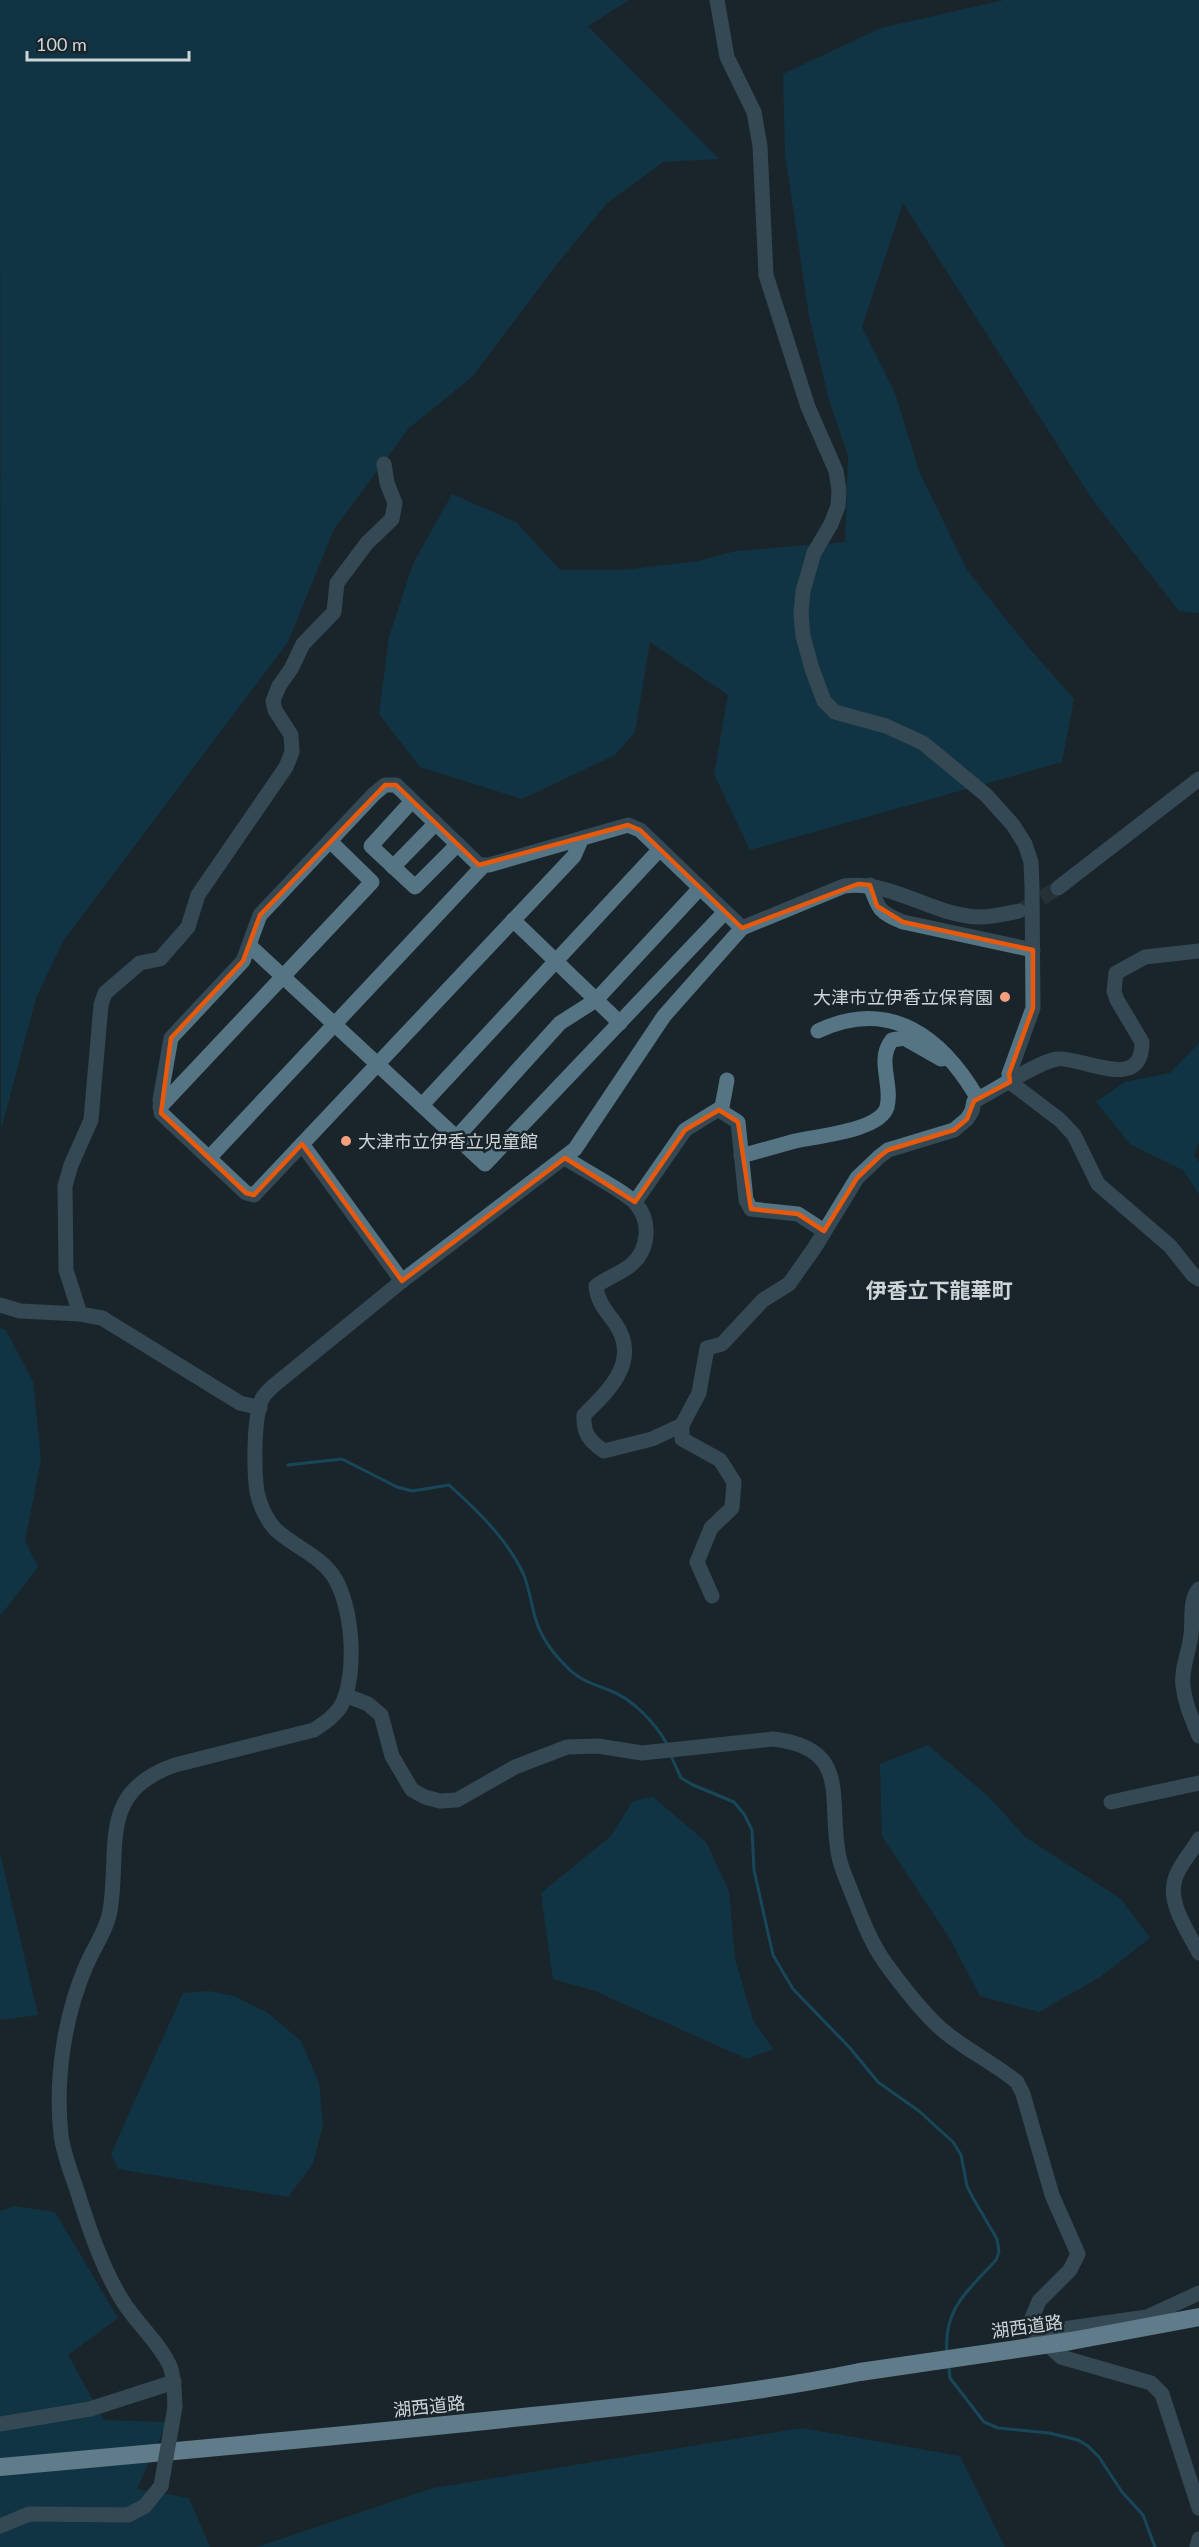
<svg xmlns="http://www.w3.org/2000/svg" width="1199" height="2547" viewBox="0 0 1199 2547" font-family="Lato,'Noto Sans JP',sans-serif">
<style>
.green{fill:#06485f}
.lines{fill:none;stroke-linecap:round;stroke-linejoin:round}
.stream{stroke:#177293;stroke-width:3}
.minor-tunnel{stroke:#353f45;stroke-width:15;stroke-dasharray:15 8;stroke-linecap:butt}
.minor{stroke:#567584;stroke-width:15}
.highway{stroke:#b7e5fc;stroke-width:18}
.minor-bridge{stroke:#567584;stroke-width:15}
.highway-bridge{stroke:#b7e5fc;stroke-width:18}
.marked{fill:none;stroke:#e8590c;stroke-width:4.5;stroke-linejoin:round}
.poi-dot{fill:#f2a07f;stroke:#1a252b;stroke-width:2}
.labels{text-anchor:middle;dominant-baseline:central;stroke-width:5;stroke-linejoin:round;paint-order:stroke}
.poi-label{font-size:18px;fill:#cdd5d8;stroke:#1a252b;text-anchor:end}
.street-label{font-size:18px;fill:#cdd5d8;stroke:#1a252b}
.quarter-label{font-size:21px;font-weight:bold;fill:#cdd5d8;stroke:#1a252b}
</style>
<rect width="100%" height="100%" fill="#1a252b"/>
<g class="green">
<path d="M 0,0 L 629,0 L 588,26 L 719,159 L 663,162 L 607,203 L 557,264 L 472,377 L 409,428 L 334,529 L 288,642 L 63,941 L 36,998 L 1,1130 Z"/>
<path d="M 1004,0 L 1199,0 L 1199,613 L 1179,611 L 1092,499 L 903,203 L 862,327 L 895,393 L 919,471 L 967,570 L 1028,647 L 1074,699 L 1062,762 L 750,850 L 714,774 L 728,695 L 650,642 L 635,732 L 615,755 L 522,799 L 420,767 L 379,714 L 389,637 L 413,564 L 452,494 L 516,522 L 560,570 L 623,570 L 698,561 L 736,551 L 845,542 L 848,455 L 829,400 L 809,316 L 785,154 L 783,74 L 881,28 Z"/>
<path d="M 1199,1043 L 1199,1142 L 1194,1155 L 1199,1162 L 1199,1194 L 1183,1170 L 1130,1144 L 1096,1102 L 1125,1082 L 1170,1073 Z"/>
<path d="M 0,1328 L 6,1330 L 33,1382 L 41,1459 L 25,1541 L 38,1567 L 0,1616 Z"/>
<path d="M 928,1745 L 990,1798 L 1025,1837 L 1121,1899 L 1150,1938 L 1100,1977 L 1039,2012 L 980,1996 L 950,1939 L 882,1836 L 880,1764 Z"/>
<path d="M 653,1797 L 706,1842 L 729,1891 L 735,1959 L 753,2020 L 773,2049 L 747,2059 L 595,1991 L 553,1979 L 541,1893 L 611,1836 L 633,1801 Z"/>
<path d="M 0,1853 L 38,2015 L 0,2020 Z"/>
<path d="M 208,1991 L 234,1996 L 268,2013 L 301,2041 L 319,2083 L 323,2124 L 313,2164 L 288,2197 L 118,2169 L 111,2154 L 183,1993 Z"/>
<path d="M 14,2206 L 55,2212 L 118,2318 L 68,2355 L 104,2420 L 167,2422 L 137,2489 L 189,2498 L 210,2547 L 0,2547 L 0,2211 Z"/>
<path d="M 802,2428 L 960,2456 L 1005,2547 L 257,2547 L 433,2488 Z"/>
</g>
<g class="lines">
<g class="stream">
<path d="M 288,1465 L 342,1459 L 397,1487 L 412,1491 L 449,1485 C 477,1510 507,1539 523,1573 C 529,1587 531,1603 535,1617 C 540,1635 551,1651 564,1664 C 579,1681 592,1683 611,1691 C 634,1700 655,1723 667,1744"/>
<path d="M 671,1756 L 681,1778 L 693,1785 L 734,1802 L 744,1814 L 752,1830 L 754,1870 L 773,1955 L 793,1989 L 850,2048 L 878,2082 L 919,2111 L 953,2142 L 961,2155 L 967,2186 L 973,2198 L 997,2239 L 999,2252 L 996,2260 C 968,2291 943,2308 947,2354"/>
<path d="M 949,2367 L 950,2378 L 984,2422 L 998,2428 L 1049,2433 L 1078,2440 L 1088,2446 L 1099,2457 L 1122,2492 L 1143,2515 L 1155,2547"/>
</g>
<path class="minor-tunnel" d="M 1022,910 L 1058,888"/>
<g class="minor">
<path d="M 717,0 L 727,57 L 754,112 L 760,146 L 766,275 L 808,407 L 836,471 L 839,490 L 838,506 L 831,524 L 814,553 L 803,591 L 801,613 L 803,636 L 812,669 L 824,701 L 835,712 L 886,726 L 923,743 L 986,795 L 1013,825 L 1025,844 L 1031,862 L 1032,887 L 1033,1008 L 1009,1074 L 1010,1082 L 1060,1120 L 1074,1135 L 1098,1184 L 1170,1246 L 1193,1275 L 1199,1279"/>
<path d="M 412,801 L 371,846 L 415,887 L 458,844"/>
<path d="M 582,838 L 574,856 L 254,1195 L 246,1193 L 161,1113 L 160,1100 L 171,1038 L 243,961 L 260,915 L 374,794 L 385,785 L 396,785 L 479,865 L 489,865 L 628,825 L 640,830 L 742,928"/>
<path d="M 393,867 L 436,823"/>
<path d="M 870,885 C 878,909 880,913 903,922 L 1033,950"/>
<path d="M 1058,888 L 1199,779"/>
<path d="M 513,920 L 620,1023"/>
<path d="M 250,946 L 485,1164 L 725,912"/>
<path d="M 818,1031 C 890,997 942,1037 978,1099"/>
<path d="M 422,1105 L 660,849"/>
<path d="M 160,1107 L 372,882 L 330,841"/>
<path d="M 719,1110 L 738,1122 L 746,1200 L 751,1209 L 798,1214 L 824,1231"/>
<path d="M 457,1137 L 560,1023 L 596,1000 L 700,888"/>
<path d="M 302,1144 L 402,1281"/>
<path d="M 741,1156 C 759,1151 777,1146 795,1141 C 816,1136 880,1131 887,1107 C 893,1084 876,1060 892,1040 L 904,1038 L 941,1059 L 947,1058"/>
<path d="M 209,1158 L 484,865"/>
<path d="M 565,1158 C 580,1168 626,1192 636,1204 C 651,1221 649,1249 632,1264 C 622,1273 608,1277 596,1286 C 597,1301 606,1311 615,1323 C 641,1361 609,1390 584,1415 C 583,1433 589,1441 604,1451 L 652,1439 L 682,1425"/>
<path d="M 635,1202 L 685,1130 L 722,1107 L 727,1080"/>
<path d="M 0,1305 L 20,1311 L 80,1314"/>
<path d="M 260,1408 L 240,1403 L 102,1318 L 80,1314 L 66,1270 L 65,1186 L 71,1165 L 91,1120 L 101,1005 L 105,993 L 140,963 L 160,959 L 188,927 L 198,895 L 286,767 L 292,752 L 291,735 L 275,710 L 273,701 L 279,686 L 291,669 L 303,644 L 334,612 L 337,583 L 367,543 L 392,519 L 395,503 L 387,483 L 384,464"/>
<path d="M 1199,1589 C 1189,1600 1193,1621 1191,1635 C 1189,1653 1181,1668 1183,1686 C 1185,1704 1192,1719 1199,1736"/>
<path d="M 712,1596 L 697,1562 L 711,1528 L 732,1508 L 734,1482 L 720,1460 L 682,1439 L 682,1425 L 699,1393 L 707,1348 L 722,1344 L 763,1300 L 789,1284 L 815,1247 L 857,1178 L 879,1157 L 888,1150 L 954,1130 L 967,1119 L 972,1111 L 974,1101 C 995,1091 1037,1062 1057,1059 C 1082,1056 1142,1094 1142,1042 L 1117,1000 L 1114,991 L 1116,973 L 1145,957 L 1199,951"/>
<path d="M 350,1697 L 368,1704 L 381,1715 L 392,1756 L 412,1790 L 425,1797 L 440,1801 L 457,1800 L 515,1767 L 567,1747 L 598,1746 L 642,1753 L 773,1739 C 853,1748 827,1800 839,1857 C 841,1868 847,1880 851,1891 C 861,1916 870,1942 886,1964 C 902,1986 920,2009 939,2027 C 962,2048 993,2062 1017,2082 L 1023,2094 L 1052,2195 L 1078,2254 L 1070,2270 L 1039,2301 L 1032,2318 L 1035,2333 L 1061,2357 L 1151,2383 L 1162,2394 L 1199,2508"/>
<path d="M 1111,1802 L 1199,1783"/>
<path d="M 1199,1839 C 1192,1852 1179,1865 1175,1879 C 1167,1903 1189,1933 1199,1953"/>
<path d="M 1035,2333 L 1147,2317 L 1199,2293"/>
<path d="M 175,2407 C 174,2393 175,2379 170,2366 C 159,2342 136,2323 122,2300 C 103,2269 91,2234 80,2200 C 74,2179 64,2158 61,2135 C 55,2080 64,2017 86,1966 C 95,1945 109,1927 111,1904 C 119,1842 100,1791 175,1765 L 314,1730 C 324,1723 334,1717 341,1706 C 358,1675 353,1603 332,1574 C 317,1554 293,1546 275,1529 C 266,1519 260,1505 257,1492 C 254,1471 253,1415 263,1397 C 265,1394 269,1390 272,1387 L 402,1281 L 575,1149 L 664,1016 L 742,928 L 844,886 C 892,880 931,915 978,917 C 992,917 1005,914 1019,911"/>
<path d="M 0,2424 L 90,2409 L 174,2382"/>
<path d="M 0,2526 L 29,2514 L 128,2515 L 145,2506 L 161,2486"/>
<path d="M 1197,2547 L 1199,2539"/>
</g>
<path class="highway" d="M 0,2467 C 178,2451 355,2435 532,2416 C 642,2405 752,2394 860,2372"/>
<path class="minor-bridge" d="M 161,2486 L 175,2407"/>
<path class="highway-bridge" d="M 860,2372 L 1071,2341 L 1199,2317"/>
</g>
<path d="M0 0H1199V2547H0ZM 385,785 L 396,785 L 479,865 L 628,825 L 640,830 L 742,928 L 858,884 L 870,885 L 877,906 L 903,922 L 1033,950 L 1033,1008 L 1009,1074 L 1010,1082 L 974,1101 L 967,1119 L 954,1130 L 888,1150 L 879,1157 L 857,1178 L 824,1231 L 798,1214 L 751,1209 L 738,1122 L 719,1110 L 685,1130 L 635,1202 L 565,1158 L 402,1281 L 302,1144 L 254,1195 L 246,1193 L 161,1113 L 171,1038 L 243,961 L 260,915 Z" fill="#1a252b" fill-opacity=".55" fill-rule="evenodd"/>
<path class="marked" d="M 385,785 L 396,785 L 479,865 L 628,825 L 640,830 L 742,928 L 858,884 L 870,885 L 877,906 L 903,922 L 1033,950 L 1033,1008 L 1009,1074 L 1010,1082 L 974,1101 L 967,1119 L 954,1130 L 888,1150 L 879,1157 L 857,1178 L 824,1231 L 798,1214 L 751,1209 L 738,1122 L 719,1110 L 685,1130 L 635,1202 L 565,1158 L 402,1281 L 302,1144 L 254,1195 L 246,1193 L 161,1113 L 171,1038 L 243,961 L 260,915 Z"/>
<g class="poi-dot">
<circle cx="1005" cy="997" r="6"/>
<circle cx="346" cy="1141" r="6"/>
</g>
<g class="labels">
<g class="poi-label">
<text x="993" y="997">大津市立伊香立保育園</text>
<text x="358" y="1141" text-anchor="start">大津市立伊香立児童館</text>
</g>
<g class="street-label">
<text transform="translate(1027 2326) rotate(-8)">湖西道路</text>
<text transform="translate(429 2406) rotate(-6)">湖西道路</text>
</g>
<g class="quarter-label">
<text x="939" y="1289">伊香立下龍華町</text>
</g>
</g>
<path d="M27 51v9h162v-9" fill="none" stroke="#cdd5d8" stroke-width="3"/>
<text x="36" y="51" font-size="18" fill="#cdd5d8" stroke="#1a252b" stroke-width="4.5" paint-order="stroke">100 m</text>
</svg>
